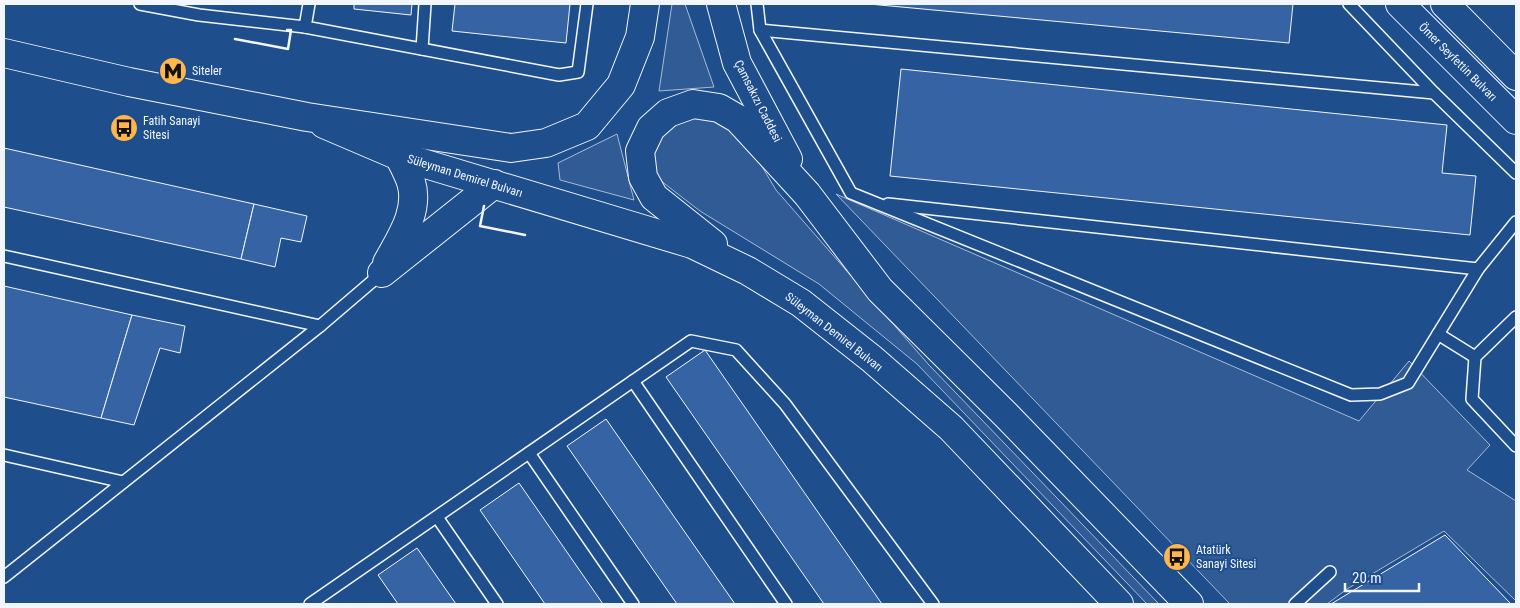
<svg xmlns="http://www.w3.org/2000/svg" width="1520" height="608" viewBox="0 0 1520 608" font-family="'Roboto Condensed',sans-serif">
<style>
.built{fill:#305b95;stroke:#a8bbd7}
.building{fill:#3563a3;stroke:#f2f6ff}
.lines{fill:none;stroke-linecap:round;stroke-linejoin:round}
.service-casing{stroke:#f2f6ff;stroke-width:14}
.tertiary-casing{stroke:#f2f6ff;stroke-width:30}
.primary-casing{stroke:#f2f6ff;stroke-width:30}
.service{stroke:#1f4e8c;stroke-width:11}
.tertiary{stroke:#1f4e8c;stroke-width:28}
.primary{stroke:#1f4e8c;stroke-width:28}
.wall{stroke:#f2f6ff;stroke-width:2.5}
.labels{text-anchor:middle;dominant-baseline:central;stroke-width:4;stroke-linejoin:round;paint-order:stroke}
.street-label{font-size:12px;fill:#f2f6ff;stroke:#1f4e8c}
.poi-label{font-size:12px;fill:#f2f6ff;stroke:#1f4e8c;text-anchor:start}
</style>
<rect width="100%" height="100%" fill="#1f4e8c"/>
<g class="built">
<path d="M 672,4 L 685,4 L 714,87 L 659,91 Z"/>
<path d="M 701,115 L 723,119 L 745,138 L 776,190 L 929,365 L 1159,604 L 1147,604 L 917,364 L 819,284 L 700,211 L 652,174 L 652,153 L 658,134 L 674,121 Z"/>
<path d="M 617,134 L 634,200 L 560,180 L 558,163 Z"/>
<path d="M 836,194 L 1359,421 L 1409,361 L 1490,445 L 1467,470 L 1516,501 L 1516,601 L 1444,531 L 1347,589 L 1327,604 L 1230,604 Z"/>
</g>
<g class="building">
<path d="M 354,4 L 412,4 L 411,15 L 354,9 Z"/>
<path d="M 455,4 L 570,4 L 566,43 L 452,31 Z"/>
<path d="M 869,4 L 1293,4 L 1289,43 Z"/>
<path d="M 901,69 L 1447,125 L 1442,173 L 1476,176 L 1470,235 L 890,176 Z"/>
<path d="M 4,148 L 254,204 L 241,259 L 4,207 Z"/>
<path d="M 254,204 L 307,216 L 301,242 L 281,238 L 275,267 L 241,259 Z"/>
<path d="M 4,286 L 132,315 L 101,418 L 4,397 Z"/>
<path d="M 132,315 L 185,326 L 180,353 L 160,348 L 134,425 L 101,418 Z"/>
<path d="M 705,350 L 882,604 L 824,604 L 666,377 Z"/>
<path d="M 606,419 L 735,604 L 677,604 L 567,446 Z"/>
<path d="M 519,483 L 603,604 L 545,604 L 480,510 Z"/>
<path d="M 1445,535 L 1511,604 L 1331,604 Z"/>
<path d="M 417,548 L 456,604 L 398,604 L 378,575 Z"/>
</g>
<g class="lines">
<g class="service-casing">
<g id="service">
<path d="M 140,4 L 199,15 L 305,27"/>
<path d="M 309,4 L 305,27 L 559,75 L 578,72 L 587,4"/>
<path d="M 757,4 L 760,30 L 851,193 L 1351,395 L 1380,394 L 1408,383 L 1478,269 L 1516,222"/>
<path d="M 1349,4 L 1434,93 L 1516,173"/>
<path d="M 760,30 L 1434,93"/>
<path d="M 422,49 L 425,4"/>
<path d="M 888,204 L 1478,269"/>
<path d="M 4,256 L 320,326"/>
<path d="M 1516,317 L 1475,357 L 1472,399 L 1516,446"/>
<path d="M 1438,334 L 1475,357"/>
<path d="M 633,381 L 786,604"/>
<path d="M 529,453 L 633,604"/>
<path d="M 4,455 L 123,482"/>
<path d="M 437,517 L 497,604"/>
<path d="M 4,577 L 320,326 L 382,273"/>
<path d="M 310,604 L 691,341 L 736,350 L 785,404 L 933,604"/>
<path d="M 1295,604 L 1330,572"/>
</g>
</g>
<g class="tertiary-casing">
<g id="tertiary">
<path d="M 721,4 L 737,63 L 788,159"/>
<path d="M 1400,4 L 1516,120"/>
<path d="M 1445,4 L 1516,76"/>
<path d="M 324,124 L 399,156 L 692,244 L 748,271 L 801,303 L 872,359 L 951,428 L 1119,604"/>
<path d="M 713,244 L 654,197 L 643,177 L 640,151 L 651,128 L 668,113 L 693,104 L 719,108 L 738,119 L 807,194 L 880,290 L 1006,415 L 1189,604"/>
<path d="M 387,263 C 400,239 420,211 411,182 C 408,173 403,164 399,156"/>
<path d="M 382,273 L 494,184"/>
</g>
</g>
<g class="primary-casing">
<path id="primary" d="M 4,53 L 129,82 L 307,117 L 511,148 L 546,143 L 587,126 L 621,85 L 640,37 L 645,4"/>
</g>
<use href="#service" class="service"/>
<use href="#tertiary" class="tertiary"/>
<use href="#primary" class="primary"/>
<g class="wall">
<path d="M 235,39 L 288,49 L 291,30 L 287,30"/>
<path d="M 484,206 L 480,226 L 525,235"/>
</g>
</g>
<defs>
<g id="metro-disc" transform="scale(1.4375)"><circle r="9.5" fill="#ffb74d" stroke="#1f4e8c"/><path d="M-5.5 5V-5H-3L0 0L3-5H5.5V5H3V-.5L0 4L-3-.5V5Z" fill="#111"/></g>
<g id="bus-disc" transform="scale(1.4375)"><circle r="9.5" fill="#ffb74d" stroke="#1f4e8c"/><path d="M-5-6H5V4H4V6H2V4H-2V6H-4V4H-5ZM-3.5-4V0h7V-4ZM-3.5 1.2v1.5H-2V1.2ZM2 1.2v1.5H3.5V1.2Z" fill="#111"/></g>
</defs>
<g fill-rule="evenodd">
<use href="#metro-disc" x="173" y="71"/>
<use href="#bus-disc" x="124" y="128"/>
<use href="#bus-disc" x="1177" y="557"/>
</g>
<g class="labels">
<g class="street-label">
<text transform="translate(1458 62) rotate(45)">Ömer Seyfettin Bulvarı</text>
<text transform="translate(758 101) rotate(63)">Çamsakızı Caddesi</text>
<text transform="translate(465 176) rotate(17)">Süleyman Demirel Bulvarı</text>
<text transform="translate(834 332) rotate(38)">Süleyman Demirel Bulvarı</text>
</g>
<g class="poi-label">
<text x="192" y="71">Siteler</text>
<text x="143" y="121">Fatih Sanayi<tspan x="143" dy="14">Sitesi</tspan></text>
<text x="1196" y="550">Atatürk<tspan x="1196" dy="14">Sanayi Sitesi</tspan></text>
</g>
</g>
<rect width="1520" height="608" fill="none" stroke="#f2f6ff" stroke-width="10"/>
<path d="M1345 583v8h74v-8" fill="none" stroke="#f2f6ff" stroke-width="2.5"/>
<text x="1352" y="583" font-size="15" fill="#f2f6ff" stroke="#1f4e8c" stroke-width="4" paint-order="stroke">20 m</text>
</svg>
